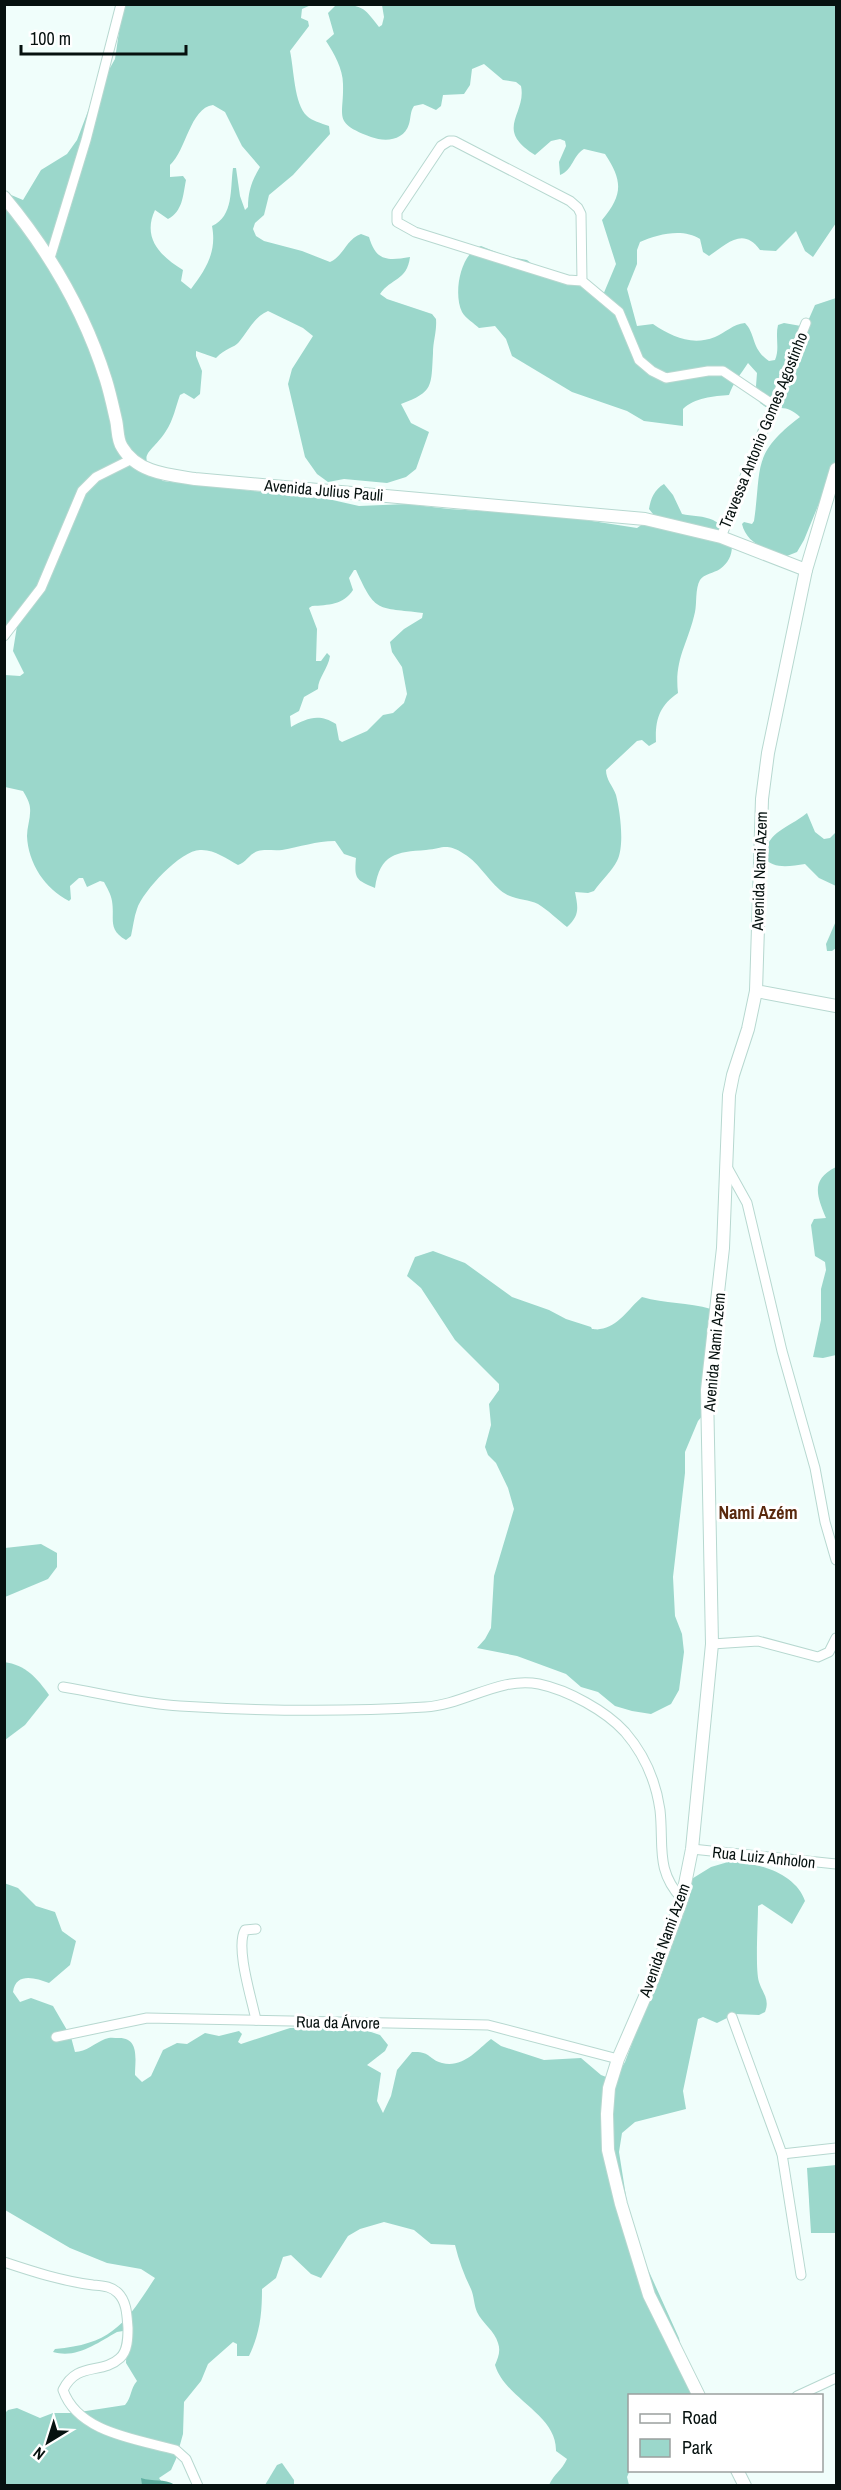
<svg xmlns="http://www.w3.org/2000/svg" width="841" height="2490" viewBox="0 0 841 2490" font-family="'Archivo Narrow',sans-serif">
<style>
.green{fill:#9bd7cb;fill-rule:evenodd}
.water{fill:#61b0a2}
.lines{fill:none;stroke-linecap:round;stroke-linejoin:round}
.street-casing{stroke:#b7d8d0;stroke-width:11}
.secondary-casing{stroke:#b7d8d0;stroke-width:14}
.street{stroke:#fff;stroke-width:9}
.secondary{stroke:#fff;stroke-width:12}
.labels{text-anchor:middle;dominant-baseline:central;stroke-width:6;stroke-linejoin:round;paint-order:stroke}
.street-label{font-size:16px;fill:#06110f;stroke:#fff}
.neighbourhood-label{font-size:18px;font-weight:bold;fill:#59290e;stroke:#fff}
</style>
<rect width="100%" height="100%" fill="#f0fefb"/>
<g class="green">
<path d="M 123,5 L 311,5 L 302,9 L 301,18 L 308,21 L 309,26 L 290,51 C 294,69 294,104 307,116 C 312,121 321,123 329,126 L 330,134 L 293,175 L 269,195 L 264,215 L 255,223 L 253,229 L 256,236 L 264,241 L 302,251 L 330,262 C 344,256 346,239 361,234 L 369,237 C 376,261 387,261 410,257 C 407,281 391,278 380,294 L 387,299 L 432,314 L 436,319 C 437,331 433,341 433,353 C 431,386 434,392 401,404 L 411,423 L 429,432 L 416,469 L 406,477 L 387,483 L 344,479 L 328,482 L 317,474 L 305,457 L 288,384 L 292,369 L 313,336 L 303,328 L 268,311 C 253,318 249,330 239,342 C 234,348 225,348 216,358 L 196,351 L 196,356 L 202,371 L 200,394 L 194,399 L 184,393 L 180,395 C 176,406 173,421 166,431 C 150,456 133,453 163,481 L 328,499 L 359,506 L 407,504 L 449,509 L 560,516 L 637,528 L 653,517 L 653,514 L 649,509 C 651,498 654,490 664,484 L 673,495 L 682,514 C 691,516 705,516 713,520 C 734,531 739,555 720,569 C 714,573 704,574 700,580 C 695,589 697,603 695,612 C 688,644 674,659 678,693 C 659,706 655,720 656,742 L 649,746 L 642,740 L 637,741 L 606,770 C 606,780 613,786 616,795 C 620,811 625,846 617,861 C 612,871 601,881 594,891 L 588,893 L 575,892 C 578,908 580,915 567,927 C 558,920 548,910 538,904 C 527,898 513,901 500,890 C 486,878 478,861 461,852 C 445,843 442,849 426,850 C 396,852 380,854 375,888 C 356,880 354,879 356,858 L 344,854 L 335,841 C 316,841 300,847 282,850 C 274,851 265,849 258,851 C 249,854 247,862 238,865 C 227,859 214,849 200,850 C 181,850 143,891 137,909 C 134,917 133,927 131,936 L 126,940 C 107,929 115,919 112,901 C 111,894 107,888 104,882 L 100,881 L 87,887 L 83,878 L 79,878 L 70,886 L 71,899 L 69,901 C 45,889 28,863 27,836 C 27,827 31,817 30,808 C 30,803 26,796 23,791 L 5,787 L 5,675 L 20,676 L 24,673 L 13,651 L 17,626 L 4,626 L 4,192 L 23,200 L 41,170 L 67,154 L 77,140 L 93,98 L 115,59 ZM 213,105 L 225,112 L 242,146 L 260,167 C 252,180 248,192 248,207 L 245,210 L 240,196 L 236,168 L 233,168 C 230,189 234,216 212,226 C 217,252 206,269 191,289 L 181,281 L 183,270 C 160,256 142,238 155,210 L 168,219 C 183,211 183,195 186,180 L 183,176 L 170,177 L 170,165 C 186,151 190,108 213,105 ZM 354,570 L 356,570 C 376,614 377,607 423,613 L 422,618 L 404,629 L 390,642 L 392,652 L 402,667 L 407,694 L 404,703 L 393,713 L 383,715 L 367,731 L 342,742 L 339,740 L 336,724 C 319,713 307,718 291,727 L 290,716 L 299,711 L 304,697 L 318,689 C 318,678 328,669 330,656 L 327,653 L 321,661 L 316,661 L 317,629 L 309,608 L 312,606 C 328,605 343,605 353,590 L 349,578 Z"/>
<path d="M 336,5 C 362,5 363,6 379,27 L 382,25 L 384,17 L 382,5 L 836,5 L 836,223 L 813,257 L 805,251 L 796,231 L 776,251 L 760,250 C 743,226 727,244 709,256 L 703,252 L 700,239 C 683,228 658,234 640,242 L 637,250 L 637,264 L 627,289 L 637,326 L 653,324 C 672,337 692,346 715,337 C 725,333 733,324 745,323 C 756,334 751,349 769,361 L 775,360 C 780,349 775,337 778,325 L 784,323 L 801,326 L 808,321 L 815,305 L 836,298 L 836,462 L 804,540 L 797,552 L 787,556 C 768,550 747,545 742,524 L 744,522 L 752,524 L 754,521 C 762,467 751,454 800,417 C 790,408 783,406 770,410 L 760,403 L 756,386 L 757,373 L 748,363 C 741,374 733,383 729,395 C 714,396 694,398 683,409 L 683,426 L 644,421 L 627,411 L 572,392 L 512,356 L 506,339 L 495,326 L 479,328 C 474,323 466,319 462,312 C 453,294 460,253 481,246 L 506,256 L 527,260 L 552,280 L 588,288 L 603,295 L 616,264 L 602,220 C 623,195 623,181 605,154 L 584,149 C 573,155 573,170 560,175 L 559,162 L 566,146 L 565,141 L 560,139 L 551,141 L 535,155 C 493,129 527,114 521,86 L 516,82 L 503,80 L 484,64 L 472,69 L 470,85 L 464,94 L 443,95 L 441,106 L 436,110 L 423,104 L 414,106 C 410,112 411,117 409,124 C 404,141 385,142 371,137 C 332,122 344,118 343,84 C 343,69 334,53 326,41 L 334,34 L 328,13 Z"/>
<path d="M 807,813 L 815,832 L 824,839 L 830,838 L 836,832 L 836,886 L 819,878 L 805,864 C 790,866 774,870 763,857 C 770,829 786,830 807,813 Z"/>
<path d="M 836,921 L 836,948 L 832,951 L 827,951 L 826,944 Z"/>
<path d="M 836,1167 L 836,1355 L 823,1358 L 813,1357 L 821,1320 L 821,1289 L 826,1270 L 825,1262 L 815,1256 L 811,1225 L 814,1219 L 826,1218 C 817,1196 810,1180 836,1167 Z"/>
<path d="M 433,1251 L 465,1263 L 512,1297 L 549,1310 L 566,1319 L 591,1327 L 592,1329 C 595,1329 597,1330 600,1329 C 618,1327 629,1308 642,1297 C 665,1304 688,1302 711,1309 L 707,1374 L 714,1402 L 698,1421 L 685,1452 L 685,1473 L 673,1577 L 675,1616 L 682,1634 L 684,1652 L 679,1690 L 671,1704 L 651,1714 L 632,1711 L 615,1706 L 598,1692 L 581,1687 L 566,1674 L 517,1656 L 477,1648 L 485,1639 L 491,1628 L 494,1576 L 514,1509 L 508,1488 L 496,1463 L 488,1455 L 485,1447 L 491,1425 L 489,1404 L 499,1390 L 499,1384 L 455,1340 L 421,1288 L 407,1276 L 415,1257 Z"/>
<path d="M 41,1544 L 57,1553 L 57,1567 L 48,1579 L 5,1597 L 5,1548 Z"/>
<path d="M 4,1662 C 26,1665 37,1678 49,1695 L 25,1725 L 5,1740 Z"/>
<path d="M 728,1862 C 755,1861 796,1873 805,1901 L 792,1924 L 762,1904 L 758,1906 C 758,1923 755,1969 759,1982 C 763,1994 770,1999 765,2012 L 759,2015 L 735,2014 L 717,2023 L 703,2017 L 698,2019 L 683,2091 L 686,2109 L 635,2122 L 622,2133 L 619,2152 L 628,2209 L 646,2265 L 679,2338 L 692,2395 L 630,2396 L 630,2470 L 627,2477 L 629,2485 L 549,2485 C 554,2474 562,2470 567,2459 L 556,2451 C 557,2414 505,2399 495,2365 C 498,2358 501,2351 498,2343 C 495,2331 482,2323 477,2312 C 474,2305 474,2296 471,2289 C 464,2275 459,2261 455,2245 L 431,2244 L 414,2230 L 384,2222 L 360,2229 L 348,2236 L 321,2278 L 311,2274 L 291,2255 L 283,2257 L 276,2278 L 262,2289 C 262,2314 260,2333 249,2356 L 237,2356 L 237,2344 L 233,2342 L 208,2364 L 201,2381 L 184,2402 L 183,2434 L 176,2459 L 171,2470 L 159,2478 L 164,2485 L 5,2485 L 4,2414 L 8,2410 L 17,2408 L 40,2418 L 53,2413 L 73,2413 L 125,2405 C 132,2397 130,2389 137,2381 L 126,2363 L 127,2334 L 123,2331 L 117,2332 C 97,2343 77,2359 53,2352 L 55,2349 C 112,2344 125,2324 155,2278 L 141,2269 L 107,2263 L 70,2248 L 5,2210 L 4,1883 L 18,1888 L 36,1906 L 55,1912 L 62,1931 L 76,1941 L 70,1965 L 49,1983 C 35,1978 16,1972 13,1992 L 20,2002 L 31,1998 L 53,2006 L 71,2037 L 75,2052 C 86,2052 95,2043 105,2039 C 110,2037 114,2038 119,2038 C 140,2038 135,2060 135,2075 L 142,2082 L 151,2076 L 163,2050 L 177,2043 L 187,2044 L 205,2033 L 219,2036 L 239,2031 L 242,2034 L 238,2042 L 241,2044 L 290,2028 L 324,2027 L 362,2029 L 380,2035 L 388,2045 L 385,2051 L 367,2065 L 381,2073 L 377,2101 L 383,2113 L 391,2096 L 397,2070 L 412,2052 C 431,2051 428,2059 442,2063 C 463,2068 476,2051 491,2039 L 501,2046 L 544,2060 L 581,2058 L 601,2075 L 614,2080 L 625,2062 L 646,2006 L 656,1989 L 690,1880 L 711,1867 Z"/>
<path d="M 836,2165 L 836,2233 L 811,2233 L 807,2168 Z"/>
<path d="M 282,2463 L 294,2480 L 294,2485 L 265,2485 L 277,2465 Z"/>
</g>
<path class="water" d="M 141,2478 C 153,2482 164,2478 175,2485 L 142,2485 Z"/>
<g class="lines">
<g class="street-casing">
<g id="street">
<path d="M 50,258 L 86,140 L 121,4"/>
<path d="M 582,281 L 581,214 L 578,208 L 570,201 L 454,141 L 449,141 L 441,146 L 397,212 L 397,222 L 415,232 L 568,280 L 582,281 L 619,312 L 639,360 L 652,371 L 666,378 L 708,371 L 723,371 L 772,404"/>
<path d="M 721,537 L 806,323"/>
<path d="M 4,636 L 41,588 L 82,491 L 96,477 L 132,459"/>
<path d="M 727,1167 L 747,1203 L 782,1351 L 815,1468 L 825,1522 L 836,1560"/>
<path d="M 712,1644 L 758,1641 L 818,1657 L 829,1652 L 836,1638"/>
<path d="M 63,1687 C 101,1693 141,1704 180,1706 C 261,1711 344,1712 425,1707 C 464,1705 500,1676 539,1684 C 568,1690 606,1711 625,1732 C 644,1754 656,1782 660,1810 C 664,1846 655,1870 682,1899"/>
<path d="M 692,1849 L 836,1864"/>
<path d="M 256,1929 L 245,1930 C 235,1947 252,2000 256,2020"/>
<path d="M 732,2017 L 782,2154 L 801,2275"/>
<path d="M 56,2037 L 147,2018 L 488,2025 L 618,2059"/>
<path d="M 782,2154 L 836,2148"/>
<path d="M 4,2262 C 34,2272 62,2281 93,2285 C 103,2286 111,2286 118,2293 C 127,2302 127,2316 128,2328 C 128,2337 128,2351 120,2358 C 102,2375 77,2361 63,2390 C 78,2433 137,2439 176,2450 L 186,2459 L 198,2486"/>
<path d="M 797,2396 L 836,2378"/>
</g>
</g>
<g class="secondary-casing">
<g id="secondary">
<path d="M 4,197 C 49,251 85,313 106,380 C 110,393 113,407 116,420 C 118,428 117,440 122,447 C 137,473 169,475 195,479 L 645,519 L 721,537 L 806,570"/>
<path d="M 756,991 L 836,1006"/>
<path d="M 699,2396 L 649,2295 L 621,2204 L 608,2150 L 607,2114 L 609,2088 L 618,2059 L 654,1976 L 682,1899 L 692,1849 L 712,1644 L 707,1390 L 723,1248 L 729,1095 L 733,1075 L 748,1029 L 756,991 L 762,799 L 768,753 L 806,570 L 836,469"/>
<path d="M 737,2470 L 745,2486"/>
</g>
</g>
<use href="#street" class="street"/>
<use href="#secondary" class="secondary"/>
</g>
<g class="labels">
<g class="street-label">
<text transform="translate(763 430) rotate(-68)">Travessa Antonio Gomes Agostinho</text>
<text transform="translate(324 490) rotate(5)">Avenida Julius Pauli</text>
<text transform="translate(759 871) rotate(-88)">Avenida Nami Azem</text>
<text transform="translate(714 1352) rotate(-85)">Avenida Nami Azem</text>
<text transform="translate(764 1857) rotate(6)">Rua Luiz Anholon</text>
<text transform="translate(664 1940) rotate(-70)">Avenida Nami Azem</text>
<text transform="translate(338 2022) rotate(1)">Rua da Árvore</text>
</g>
<g class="neighbourhood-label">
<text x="758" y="1512">Nami Azém</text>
</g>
</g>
<rect width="841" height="2490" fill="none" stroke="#06110f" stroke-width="12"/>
<rect x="628" y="2394" width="195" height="78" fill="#ffffff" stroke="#9ba09f" stroke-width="1.5"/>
<rect x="640" y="2414" width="30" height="9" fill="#ffffff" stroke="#9ba09f" stroke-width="1.5"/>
<text x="682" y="2424" font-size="18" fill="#06110f">Road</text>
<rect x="640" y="2439" width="30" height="18" fill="#9bd7cb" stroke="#9ba09f" stroke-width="1.5"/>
<text x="682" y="2454" font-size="18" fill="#06110f">Park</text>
<g transform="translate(48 2442) rotate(218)" stroke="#ffffff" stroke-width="4.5" paint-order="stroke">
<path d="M0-4.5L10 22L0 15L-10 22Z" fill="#06110f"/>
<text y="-9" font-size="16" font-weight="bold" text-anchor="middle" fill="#06110f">N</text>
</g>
<path d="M21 45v9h165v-9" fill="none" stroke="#06110f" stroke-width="3"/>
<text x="30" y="45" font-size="18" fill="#06110f" stroke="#ffffff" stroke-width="4.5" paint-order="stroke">100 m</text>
</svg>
